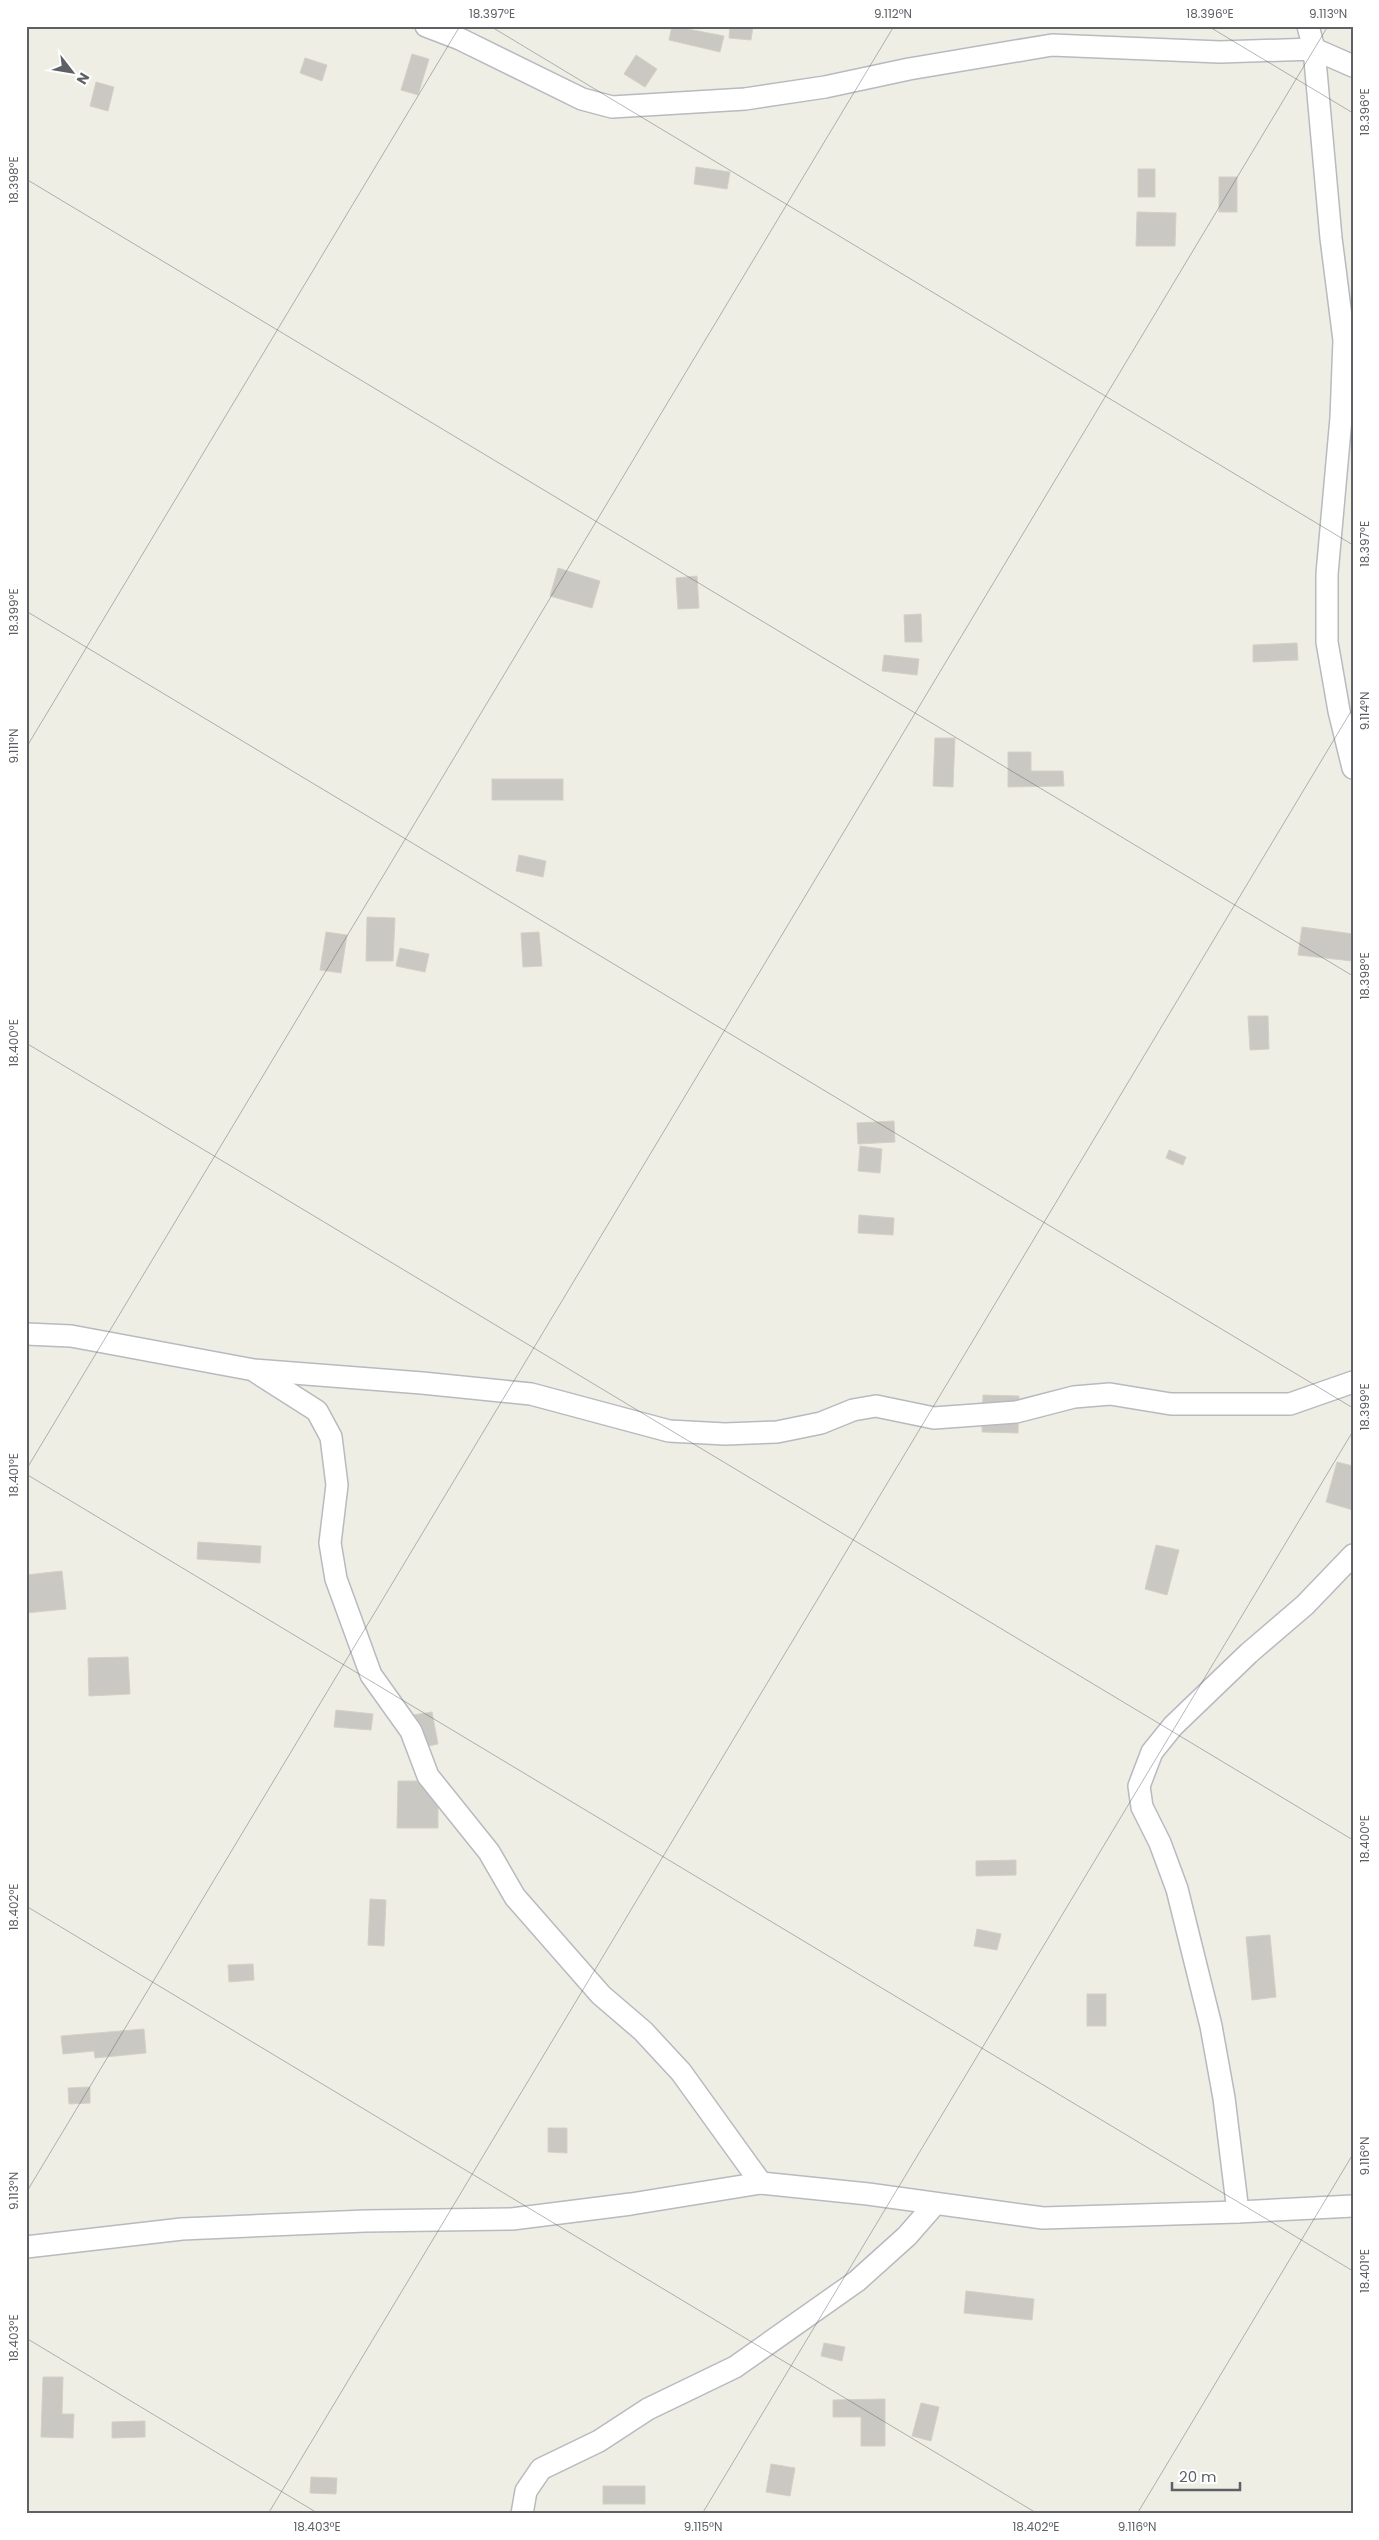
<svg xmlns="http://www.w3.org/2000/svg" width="1379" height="2540" viewBox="0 0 1379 2540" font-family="Poppins,sans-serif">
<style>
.building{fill:#cac8c2;stroke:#d4d0c3}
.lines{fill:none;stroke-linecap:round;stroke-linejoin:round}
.street-casing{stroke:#b7babf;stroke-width:24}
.street{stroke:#fff;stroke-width:21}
.ticks{fill:none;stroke:#5d6065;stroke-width:1;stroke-opacity:0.45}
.neatline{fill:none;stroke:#5d6065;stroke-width:2}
.ticks-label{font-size:12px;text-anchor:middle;fill:#5d6065}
</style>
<rect width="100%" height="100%" fill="#efeee5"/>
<g class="building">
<path d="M 672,26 L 724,36 L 720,52 L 669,40 Z"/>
<path d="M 730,26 L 753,26 L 751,40 L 729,38 Z"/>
<path d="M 412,54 L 429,59 L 418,95 L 401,90 Z"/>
<path d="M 636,55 L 657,69 L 645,87 L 624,74 Z"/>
<path d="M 305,58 L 327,65 L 322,81 L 300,73 Z"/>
<path d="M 96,82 L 114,87 L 108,111 L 90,106 Z"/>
<path d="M 696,167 L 730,172 L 727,189 L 694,184 Z"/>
<rect x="1138" y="169" width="17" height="28"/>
<rect x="1219" y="177" width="18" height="35"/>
<path d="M 1137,212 L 1176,213 L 1175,246 L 1136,246 Z"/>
<path d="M 558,568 L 600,581 L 592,608 L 550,596 Z"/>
<path d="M 697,576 L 699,608 L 678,609 L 676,578 Z"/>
<path d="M 921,614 L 922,642 L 905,642 L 904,615 Z"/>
<path d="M 1297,643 L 1298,660 L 1253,662 L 1253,645 Z"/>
<path d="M 884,655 L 919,659 L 917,675 L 882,671 Z"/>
<path d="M 935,738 L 955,738 L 953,787 L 933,786 Z"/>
<path d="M 1008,752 L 1031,752 L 1031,771 L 1063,771 L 1064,786 L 1008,787 Z"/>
<rect x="492" y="779" width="71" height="21"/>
<path d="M 519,855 L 546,861 L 543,877 L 516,871 Z"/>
<path d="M 367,917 L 395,918 L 393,961 L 366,961 Z"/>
<path d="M 1302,927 L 1353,934 L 1352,961 L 1298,955 Z"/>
<path d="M 326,932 L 347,935 L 341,973 L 320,970 Z"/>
<path d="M 539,932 L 542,966 L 523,967 L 521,933 Z"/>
<path d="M 400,948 L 429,954 L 425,972 L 396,966 Z"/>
<path d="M 1248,1016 L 1268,1016 L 1269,1049 L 1250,1050 Z"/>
<path d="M 894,1121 L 895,1142 L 858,1144 L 857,1123 Z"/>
<path d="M 860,1146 L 882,1149 L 880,1173 L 858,1171 Z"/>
<path d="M 1169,1150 L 1186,1157 L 1183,1165 L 1166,1158 Z"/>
<path d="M 859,1215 L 894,1218 L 893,1235 L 858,1233 Z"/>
<path d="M 983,1395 L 1019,1396 L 1018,1433 L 982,1432 Z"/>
<path d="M 1337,1462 L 1353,1466 L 1353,1510 L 1326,1502 Z"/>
<path d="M 198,1542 L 261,1546 L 260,1563 L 197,1559 Z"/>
<path d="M 1156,1545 L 1179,1550 L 1167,1595 L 1145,1589 Z"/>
<path d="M 62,1571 L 66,1609 L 26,1613 L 26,1575 Z"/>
<path d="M 128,1657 L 130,1694 L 89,1696 L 88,1658 Z"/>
<path d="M 336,1710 L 373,1714 L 371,1730 L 334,1727 Z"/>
<path d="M 432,1712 L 438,1744 L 419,1748 L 413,1715 Z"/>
<path d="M 398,1781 L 438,1781 L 438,1828 L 397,1828 Z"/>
<path d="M 1016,1860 L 1016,1875 L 976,1876 L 976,1861 Z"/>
<path d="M 370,1899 L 386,1900 L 384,1946 L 368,1945 Z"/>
<path d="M 977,1929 L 1001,1934 L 997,1950 L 974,1946 Z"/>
<path d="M 1270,1935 L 1276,1997 L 1252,2000 L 1246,1937 Z"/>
<path d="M 253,1964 L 254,1980 L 229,1982 L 228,1965 Z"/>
<rect x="1087" y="1994" width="19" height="32"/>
<path d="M 144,2029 L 146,2053 L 95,2058 L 94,2051 L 63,2054 L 61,2036 Z"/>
<path d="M 90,2087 L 90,2103 L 69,2104 L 68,2088 Z"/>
<path d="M 548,2128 L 567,2128 L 567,2153 L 548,2152 Z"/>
<path d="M 966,2291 L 1034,2299 L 1032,2320 L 964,2313 Z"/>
<path d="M 824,2343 L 845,2347 L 842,2361 L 821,2356 Z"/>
<path d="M 43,2377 L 63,2377 L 62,2414 L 74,2414 L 73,2438 L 41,2437 Z"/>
<path d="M 885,2399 L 885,2446 L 861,2446 L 861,2417 L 833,2417 L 833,2400 Z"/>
<path d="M 921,2403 L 939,2407 L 931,2441 L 912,2436 Z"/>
<path d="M 145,2421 L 145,2437 L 112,2438 L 112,2422 Z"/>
<path d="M 771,2464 L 795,2468 L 790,2496 L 766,2492 Z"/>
<path d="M 311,2477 L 337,2478 L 336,2494 L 310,2493 Z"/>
<rect x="603" y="2486" width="42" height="18"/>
</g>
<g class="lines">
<g class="street-casing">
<g id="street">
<path d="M 426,26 L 460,39 L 582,99 L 612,107 L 745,99 L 825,87 L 909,69 L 1052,45 L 1220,52 L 1314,49 L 1331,238 L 1344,340 L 1341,418 L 1327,574 L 1327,642 L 1339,711 L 1353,768"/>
<path d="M 1308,26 L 1314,49 L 1353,66"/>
<path d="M 26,1334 L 71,1336 L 254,1370 L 422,1383 L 531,1394 L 669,1431 L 725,1434 L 777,1432 L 821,1423 L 853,1410 L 876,1406 L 934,1418 L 1016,1412 L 1074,1397 L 1110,1394 L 1171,1404 L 1290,1404 L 1353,1382"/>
<path d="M 256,1372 L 317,1411 L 331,1437 L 337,1485 L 330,1543 L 336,1579 L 371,1675 L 411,1731 L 428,1776 L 489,1852 L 515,1897 L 601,1995 L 643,2031 L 681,2072 L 761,2183"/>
<path d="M 1238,2212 L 1224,2098 L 1211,2026 L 1177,1889 L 1160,1843 L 1142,1807 L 1139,1786 L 1152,1752 L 1173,1726 L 1249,1653 L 1305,1605 L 1353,1555"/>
<path d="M 26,2247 L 182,2229 L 365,2221 L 512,2219 L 631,2204 L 761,2183 L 868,2194 L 1043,2218 L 1238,2212 L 1353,2206"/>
<path d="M 522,2514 L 526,2491 L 541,2469 L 599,2441 L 648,2409 L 735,2367 L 857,2281 L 907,2236 L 935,2204"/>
</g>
</g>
<use href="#street" class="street"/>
</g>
<path class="ticks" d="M 490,26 L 1353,545M 1208,26 L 1353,113M 26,179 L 1353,976M 26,611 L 1353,1408M 26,748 L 460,26M 26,1043 L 1353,1840M 26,1470 L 894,26M 26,1474 L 1353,2271M 26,1906 L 1038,2514M 26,2193 L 1328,26M 26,2338 L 319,2514M 268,2514 L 1353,708M 702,2514 L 1353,1431M 1137,2514 L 1353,2154"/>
<rect width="1379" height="2540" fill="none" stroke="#ffffff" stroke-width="55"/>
<g transform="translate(72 72) rotate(121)" stroke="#ffffff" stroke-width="4" paint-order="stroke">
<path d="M0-4L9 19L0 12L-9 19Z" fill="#5d6065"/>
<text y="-8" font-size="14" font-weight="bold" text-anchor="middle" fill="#5d6065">N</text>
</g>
<path d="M1172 2482v8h68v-8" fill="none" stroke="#5d6065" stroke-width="2.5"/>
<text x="1179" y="2482" font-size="15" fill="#5d6065" stroke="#ffffff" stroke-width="4" paint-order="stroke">20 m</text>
<rect x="28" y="28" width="1324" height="2484" class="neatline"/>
<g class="ticks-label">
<text x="492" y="18">18.397°E</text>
<text x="893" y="18">9.112°N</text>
<text x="1210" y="18">18.396°E</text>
<text x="1328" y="18">9.113°N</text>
<text transform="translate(1365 112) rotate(-90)" y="4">18.396°E</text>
<text transform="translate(14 180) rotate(-90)" y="4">18.398°E</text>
<text transform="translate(1365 544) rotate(-90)" y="4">18.397°E</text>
<text transform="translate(14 612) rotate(-90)" y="4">18.399°E</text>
<text transform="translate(1365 711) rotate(-90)" y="4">9.114°N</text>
<text transform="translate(14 746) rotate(-90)" y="4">9.111°N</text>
<text transform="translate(1365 976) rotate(-90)" y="4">18.398°E</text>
<text transform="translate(14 1043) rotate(-90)" y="4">18.400°E</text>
<text transform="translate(1365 1407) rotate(-90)" y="4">18.399°E</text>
<text transform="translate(14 1475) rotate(-90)" y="4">18.401°E</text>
<text transform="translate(1365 1839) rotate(-90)" y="4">18.400°E</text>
<text transform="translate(14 1907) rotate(-90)" y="4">18.402°E</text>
<text transform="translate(1365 2156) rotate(-90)" y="4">9.116°N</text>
<text transform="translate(14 2191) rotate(-90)" y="4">9.113°N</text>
<text transform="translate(1365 2271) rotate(-90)" y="4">18.401°E</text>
<text transform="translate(14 2338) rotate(-90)" y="4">18.403°E</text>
<text x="317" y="2531">18.403°E</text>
<text x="703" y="2531">9.115°N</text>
<text x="1036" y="2531">18.402°E</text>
<text x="1137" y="2531">9.116°N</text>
</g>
</svg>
